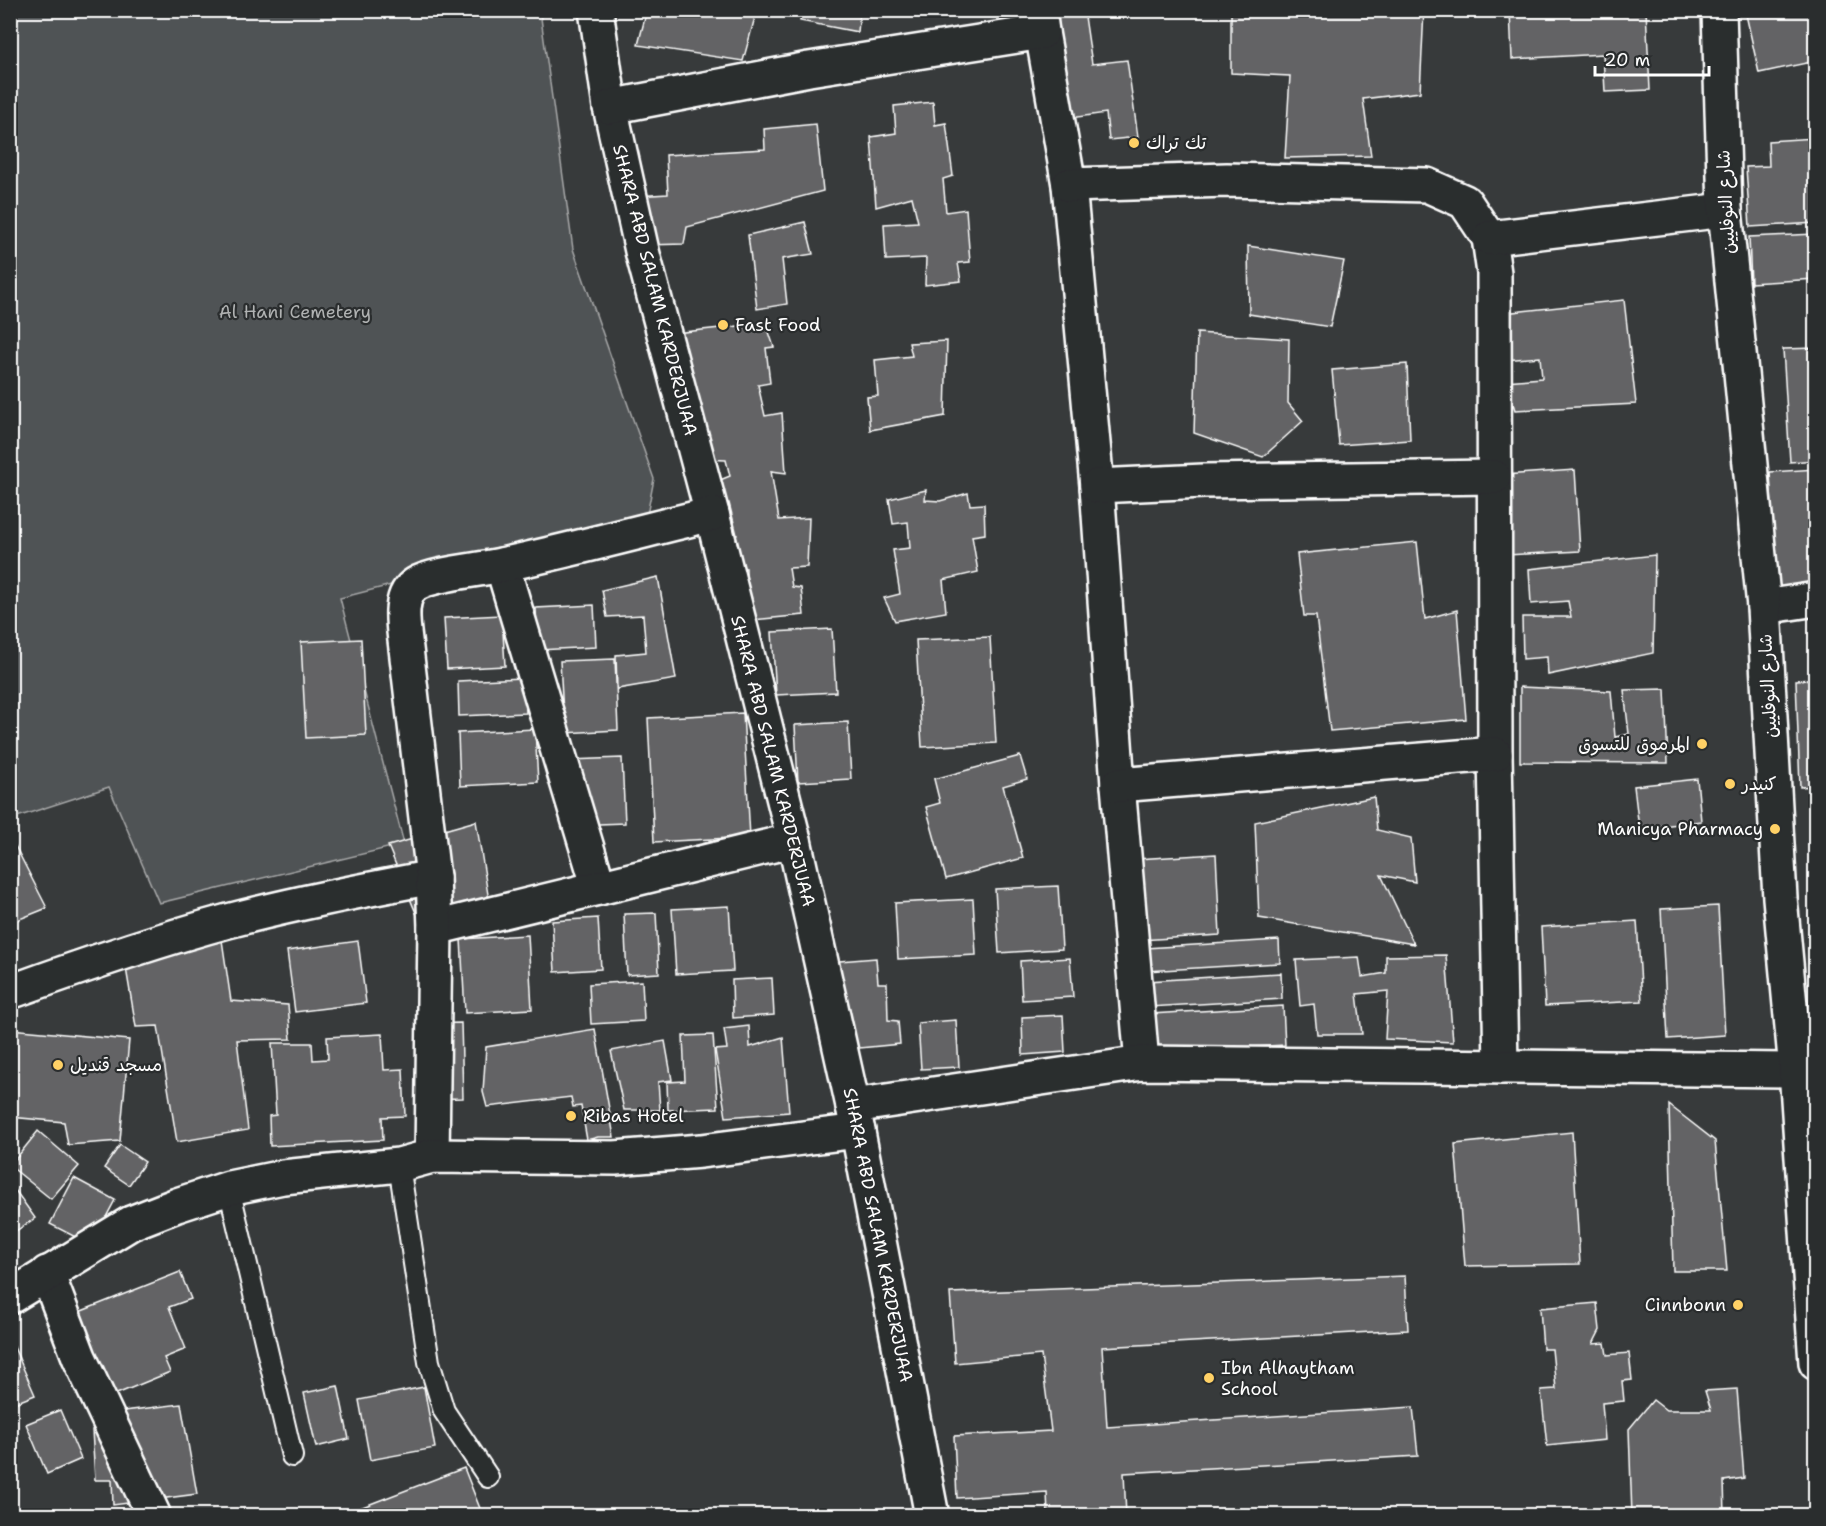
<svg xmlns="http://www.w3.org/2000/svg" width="1826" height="1526" viewBox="0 0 1826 1526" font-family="'Shantell Sans','Playpen Sans Arabic',sans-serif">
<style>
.green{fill:#505354;stroke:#a8a9aa;stroke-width:1.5}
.building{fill:#636465;stroke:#fff;stroke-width:1.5}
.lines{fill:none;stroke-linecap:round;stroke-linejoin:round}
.service-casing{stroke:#fff;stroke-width:24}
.minor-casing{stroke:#fff;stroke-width:38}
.primary-casing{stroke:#fff;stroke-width:38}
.service{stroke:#2a2d2e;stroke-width:20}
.minor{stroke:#2a2d2e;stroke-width:33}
.primary{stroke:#2a2d2e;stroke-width:33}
.poi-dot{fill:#ffd166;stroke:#2a2d2e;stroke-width:2}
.labels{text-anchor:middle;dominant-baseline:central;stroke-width:4.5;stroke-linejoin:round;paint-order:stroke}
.poi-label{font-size:18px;fill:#fff;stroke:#2a2d2e;text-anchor:start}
.street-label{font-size:18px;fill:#fff;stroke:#2a2d2e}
.park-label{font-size:18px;fill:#b0b2b2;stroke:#2a2d2e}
</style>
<rect width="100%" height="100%" fill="#373a3b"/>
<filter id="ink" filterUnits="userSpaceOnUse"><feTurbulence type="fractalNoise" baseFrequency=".0167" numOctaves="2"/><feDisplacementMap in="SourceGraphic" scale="12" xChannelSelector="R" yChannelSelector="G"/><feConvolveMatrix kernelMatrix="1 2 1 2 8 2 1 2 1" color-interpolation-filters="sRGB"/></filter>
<g filter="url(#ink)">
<path class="green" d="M 10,11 L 540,11 L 573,249 L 654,479 L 646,520 L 340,598 L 404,844 L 159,903 L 109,787 L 11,819 Z"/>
<g class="building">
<path d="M 647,10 L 757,10 L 743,61 L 638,45 Z"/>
<path d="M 802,10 L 860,10 L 858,32 L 800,21 Z"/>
<path d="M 1048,10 L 1084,10 L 1092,64 L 1127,60 L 1138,137 L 1109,140 L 1106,113 L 1063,119 Z"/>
<path d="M 1231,10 L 1424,10 L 1420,92 L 1363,99 L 1371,156 L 1285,158 L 1290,76 L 1231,73 Z"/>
<path d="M 1510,10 L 1646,10 L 1650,90 L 1605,92 L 1603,54 L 1512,59 Z"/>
<path d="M 1745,10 L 1816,10 L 1816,61 L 1759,73 Z"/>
<path d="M 933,102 L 935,125 L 946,123 L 953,176 L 943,179 L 946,212 L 966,209 L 970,262 L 958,263 L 961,281 L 925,285 L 926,258 L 886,260 L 884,224 L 918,222 L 912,197 L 876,207 L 871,137 L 896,133 L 894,106 Z"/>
<path d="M 816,124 L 823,191 L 687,227 L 684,244 L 645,245 L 636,196 L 668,194 L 666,155 L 765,149 L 764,129 Z"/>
<path d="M 1816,138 L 1816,223 L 1750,227 L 1746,167 L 1769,166 L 1768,141 Z"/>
<path d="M 805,222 L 813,254 L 782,259 L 787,304 L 757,309 L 748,235 Z"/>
<path d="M 1816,234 L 1816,279 L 1751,283 L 1749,237 Z"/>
<path d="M 1248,246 L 1344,261 L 1330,327 L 1249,314 Z"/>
<path d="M 1624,300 L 1636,404 L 1515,410 L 1506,381 L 1542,378 L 1540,357 L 1505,360 L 1504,313 Z"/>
<path d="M 766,323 L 774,347 L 766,348 L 770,383 L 758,385 L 765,416 L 782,413 L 786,473 L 771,471 L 779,520 L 809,518 L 807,567 L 789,568 L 792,587 L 801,588 L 804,615 L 741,621 L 746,592 L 746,568 L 729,567 L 727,538 L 737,535 L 729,503 L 717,503 L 715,482 L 730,476 L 726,460 L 703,459 L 675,333 Z"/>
<path d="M 1197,333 L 1289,339 L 1288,403 L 1303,421 L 1263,457 L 1194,433 Z"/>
<path d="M 947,341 L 945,416 L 870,430 L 867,397 L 878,396 L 875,360 L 912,356 L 909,343 Z"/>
<path d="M 1816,348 L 1816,460 L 1790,462 L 1783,349 Z"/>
<path d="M 1407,364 L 1410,440 L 1339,445 L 1332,370 Z"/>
<path d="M 1816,469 L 1816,586 L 1776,588 L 1770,472 Z"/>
<path d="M 1575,470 L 1580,551 L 1507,555 L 1503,475 Z"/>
<path d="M 926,490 L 925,500 L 940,501 L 968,493 L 970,505 L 984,504 L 985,534 L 972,536 L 978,572 L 943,580 L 946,612 L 895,621 L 884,598 L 900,594 L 893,550 L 910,548 L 908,522 L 893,524 L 889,499 Z"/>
<path d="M 1417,542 L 1425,619 L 1457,610 L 1466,719 L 1330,731 L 1316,616 L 1304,616 L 1297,554 Z"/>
<path d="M 1655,555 L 1653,653 L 1548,675 L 1547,657 L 1523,659 L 1522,617 L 1571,617 L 1568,601 L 1531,604 L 1529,569 Z"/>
<path d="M 658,577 L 676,679 L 617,689 L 616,655 L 646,652 L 643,615 L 607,617 L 602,590 Z"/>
<path d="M 594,605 L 596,647 L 538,650 L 536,608 Z"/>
<path d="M 502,615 L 505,666 L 447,669 L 444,618 Z"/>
<path d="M 832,629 L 836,692 L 776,695 L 772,632 Z"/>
<path d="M 990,637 L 996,743 L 922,747 L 916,640 Z"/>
<path d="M 361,639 L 366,735 L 306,738 L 301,642 Z"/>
<path d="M 615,659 L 618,730 L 564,733 L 560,661 Z"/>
<path d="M 524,678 L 526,713 L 459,716 L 458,681 Z"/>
<path d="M 1816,679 L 1816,786 L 1800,787 L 1796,680 Z"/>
<path d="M 1520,687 L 1611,691 L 1615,737 L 1629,734 L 1624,690 L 1665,689 L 1668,763 L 1520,762 Z"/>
<path d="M 743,713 L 750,837 L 654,842 L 648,718 Z"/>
<path d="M 848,722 L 851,779 L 798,782 L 795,725 Z"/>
<path d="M 535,729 L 538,782 L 460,786 L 458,733 Z"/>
<path d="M 1020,756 L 1027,779 L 1003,786 L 1023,858 L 946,879 L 926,807 L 940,803 L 934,779 Z"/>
<path d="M 622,758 L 625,823 L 572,825 L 569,760 Z"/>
<path d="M 1697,779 L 1701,821 L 1639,829 L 1634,786 Z"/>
<path d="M 1374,797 L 1377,830 L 1411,838 L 1415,882 L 1381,875 L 1414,944 L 1259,918 L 1255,822 Z"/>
<path d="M 476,821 L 491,913 L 429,944 L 388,846 Z"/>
<path d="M 10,836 L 47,908 L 10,923 Z"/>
<path d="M 1216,854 L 1220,935 L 1140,940 L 1136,859 Z"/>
<path d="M 1058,886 L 1062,949 L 999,953 L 995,889 Z"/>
<path d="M 973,899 L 976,955 L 898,959 L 895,903 Z"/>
<path d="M 729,906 L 733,971 L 676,974 L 672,909 Z"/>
<path d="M 1718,906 L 1725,1035 L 1668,1039 L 1661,909 Z"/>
<path d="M 656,913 L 659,973 L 627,975 L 624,914 Z"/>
<path d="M 598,918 L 601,969 L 555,972 L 552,921 Z"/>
<path d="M 1637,921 L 1642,1001 L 1545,1006 L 1541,927 Z"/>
<path d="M 528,935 L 532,1009 L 465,1013 L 461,939 Z"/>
<path d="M 222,940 L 231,1001 L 288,1005 L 291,1039 L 237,1040 L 248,1130 L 177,1142 L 158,1026 L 136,1027 L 126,968 Z"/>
<path d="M 1279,940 L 1280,963 L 1146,971 L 1145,948 Z"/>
<path d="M 358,941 L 366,1003 L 295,1012 L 287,951 Z"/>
<path d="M 1446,955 L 1453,1042 L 1385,1039 L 1388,991 L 1357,994 L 1362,1034 L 1317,1034 L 1314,1004 L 1300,1006 L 1296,960 L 1359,957 L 1362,977 L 1386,973 L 1386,956 Z"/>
<path d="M 876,958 L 878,983 L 887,983 L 888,1020 L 898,1021 L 900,1044 L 829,1051 L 815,963 Z"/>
<path d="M 1070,958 L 1073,997 L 1022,1000 L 1020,961 Z"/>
<path d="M 1281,973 L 1282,999 L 1149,1007 L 1147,981 Z"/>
<path d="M 772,978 L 774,1015 L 733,1018 L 732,980 Z"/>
<path d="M 642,981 L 644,1021 L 591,1024 L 589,984 Z"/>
<path d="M 1283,1006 L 1285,1045 L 1153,1053 L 1151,1014 Z"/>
<path d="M 1063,1015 L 1065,1052 L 1023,1055 L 1022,1017 Z"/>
<path d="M 956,1020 L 959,1067 L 921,1069 L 918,1023 Z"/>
<path d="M 461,1023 L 463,1098 L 428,1099 L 425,1024 Z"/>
<path d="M 749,1026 L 750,1047 L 783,1037 L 789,1112 L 726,1117 L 715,1050 L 727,1049 L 724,1029 Z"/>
<path d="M 10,1029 L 129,1040 L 120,1141 L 68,1145 L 64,1122 L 10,1117 Z"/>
<path d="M 595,1029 L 614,1137 L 598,1137 L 587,1140 L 581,1106 L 573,1107 L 571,1097 L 487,1107 L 483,1092 L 486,1047 Z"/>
<path d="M 382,1034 L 384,1070 L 403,1069 L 405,1116 L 382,1117 L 383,1140 L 270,1146 L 269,1116 L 276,1115 L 272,1043 L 312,1043 L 313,1060 L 328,1059 L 327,1037 Z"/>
<path d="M 713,1035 L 718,1108 L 668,1110 L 667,1082 L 685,1081 L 683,1036 Z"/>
<path d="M 665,1041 L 672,1080 L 658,1082 L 660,1110 L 624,1110 L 611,1051 Z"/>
<path d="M 1669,1105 L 1715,1141 L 1727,1271 L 1673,1271 Z"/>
<path d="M 38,1131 L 79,1166 L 51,1199 L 10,1166 Z"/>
<path d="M 1572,1132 L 1580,1264 L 1465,1266 L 1455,1144 Z"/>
<path d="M 120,1145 L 145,1162 L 129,1185 L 104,1168 Z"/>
<path d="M 74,1178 L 115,1200 L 91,1245 L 50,1224 Z"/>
<path d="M 10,1183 L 35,1218 L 10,1235 Z"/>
<path d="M 180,1272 L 191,1299 L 169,1307 L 186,1349 L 164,1358 L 170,1372 L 107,1398 L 74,1314 Z"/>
<path d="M 1405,1276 L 1408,1330 L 1102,1347 L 1107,1427 L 1413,1407 L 1418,1456 L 1124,1473 L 1126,1516 L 1048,1516 L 1047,1492 L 957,1498 L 954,1436 L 1051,1431 L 1041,1355 L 955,1363 L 950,1293 Z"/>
<path d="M 1597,1303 L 1600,1330 L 1593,1344 L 1605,1343 L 1607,1355 L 1629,1353 L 1632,1380 L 1622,1381 L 1624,1401 L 1602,1403 L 1605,1440 L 1547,1446 L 1541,1390 L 1556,1389 L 1552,1349 L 1543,1349 L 1540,1308 Z"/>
<path d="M 10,1338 L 35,1395 L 10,1405 Z"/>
<path d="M 338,1386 L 349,1439 L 316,1447 L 304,1393 Z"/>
<path d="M 424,1387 L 435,1448 L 370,1460 L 359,1400 Z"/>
<path d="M 1737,1389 L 1744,1478 L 1724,1481 L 1725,1516 L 1632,1516 L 1629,1429 L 1653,1400 L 1666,1410 L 1711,1410 L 1705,1391 Z"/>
<path d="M 181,1404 L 197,1494 L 113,1505 L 112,1480 L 95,1480 L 92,1430 L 127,1426 L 124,1411 Z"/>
<path d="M 60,1410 L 81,1459 L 47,1474 L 26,1424 Z"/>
<path d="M 464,1468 L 483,1516 L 339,1516 Z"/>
</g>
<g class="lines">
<g class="service-casing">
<g id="service">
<path d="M 399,1165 L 429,1362 L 444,1411 L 488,1477"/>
<path d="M 229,1188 L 292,1456"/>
</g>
</g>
<g class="minor-casing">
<g id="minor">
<path d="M 596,10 L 610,107 L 642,251 L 712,514 L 794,840 L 853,1106 L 932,1516"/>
<path d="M 1042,32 L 1069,185 L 1097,486 L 1118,785 L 1142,1063"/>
<path d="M 610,107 L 809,69 L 1042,32 L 1039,10"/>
<path d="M 1069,185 L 1227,180 L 1427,185 L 1465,202 L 1489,238 L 1494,273 L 1495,754 L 1501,1067"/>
<path d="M 1489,238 L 1725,210"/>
<path d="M 1097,486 L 1204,481 L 1494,477"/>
<path d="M 502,565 L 599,888"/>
<path d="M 1764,607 L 1816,599"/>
<path d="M 1118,785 L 1495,754"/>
<path d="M 435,928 L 794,840"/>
<path d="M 10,992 C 82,966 154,941 228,921 C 296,903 365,890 433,877"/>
<path d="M 853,1106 L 1142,1063 L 1796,1070"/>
<path d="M 432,1156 L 435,928 L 433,877 L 405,640 C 403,623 398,595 416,584 C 432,574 480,570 501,565 C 572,550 642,531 712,514"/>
<path d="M 47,1273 L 79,1357 L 154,1516"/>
<path d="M 10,1297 L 131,1223 L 177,1205 L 229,1188 L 283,1177 L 399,1165 L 432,1156 L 615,1158 L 701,1151 L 858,1131"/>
</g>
</g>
<g class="primary-casing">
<path id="primary" d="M 1719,10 L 1725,210 L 1764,607 L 1780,898 L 1796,1070 L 1816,1363"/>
</g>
<use href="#service" class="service"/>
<use href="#minor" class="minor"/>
<use href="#primary" class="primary"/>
</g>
</g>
<g class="poi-dot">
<circle cx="1134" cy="143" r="6"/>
<circle cx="723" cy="325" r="6"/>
<circle cx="1702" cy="744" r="6"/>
<circle cx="1730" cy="784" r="6"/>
<circle cx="1775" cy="829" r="6"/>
<circle cx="58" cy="1065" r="6"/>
<circle cx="571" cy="1116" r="6"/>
<circle cx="1738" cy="1305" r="6"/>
<circle cx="1209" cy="1378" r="6"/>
</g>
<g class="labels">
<g class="poi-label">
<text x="1146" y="143">تك تراك</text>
<text x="735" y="325">Fast Food</text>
<text x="1690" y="744" text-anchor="end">المرموق للتسوق</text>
<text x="1742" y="784">كنيدر</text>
<text x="1763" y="829" text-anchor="end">Manicya Pharmacy</text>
<text x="70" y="1065">مسجد قنديل</text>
<text x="583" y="1116">Ribas Hotel</text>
<text x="1726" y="1305" text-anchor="end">Cinnbonn</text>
<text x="1221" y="1368">Ibn Alhaytham<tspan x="1221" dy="21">School</tspan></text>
</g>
<g class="street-label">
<text transform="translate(1726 202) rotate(-93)">شارع النوفليين</text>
<text transform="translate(655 290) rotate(76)">SHARA ABD SALAM KARDERJUAA</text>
<text transform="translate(1768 686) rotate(-93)">شارع النوفليين</text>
<text transform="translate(773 761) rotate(76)">SHARA ABD SALAM KARDERJUAA</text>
<text transform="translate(878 1235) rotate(79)">SHARA ABD SALAM KARDERJUAA</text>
</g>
<g class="park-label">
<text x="295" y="312">Al Hani Cemetery</text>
</g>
</g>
<rect width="1826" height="1526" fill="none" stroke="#2a2d2e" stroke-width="36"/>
<rect x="18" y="18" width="1790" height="1490" fill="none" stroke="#fff" stroke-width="2" filter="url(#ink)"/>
<path d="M1595 66v9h114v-9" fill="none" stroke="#ffffff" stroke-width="3"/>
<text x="1604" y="66" font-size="18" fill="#ffffff" stroke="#2a2d2e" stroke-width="4.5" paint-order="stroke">20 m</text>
</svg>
